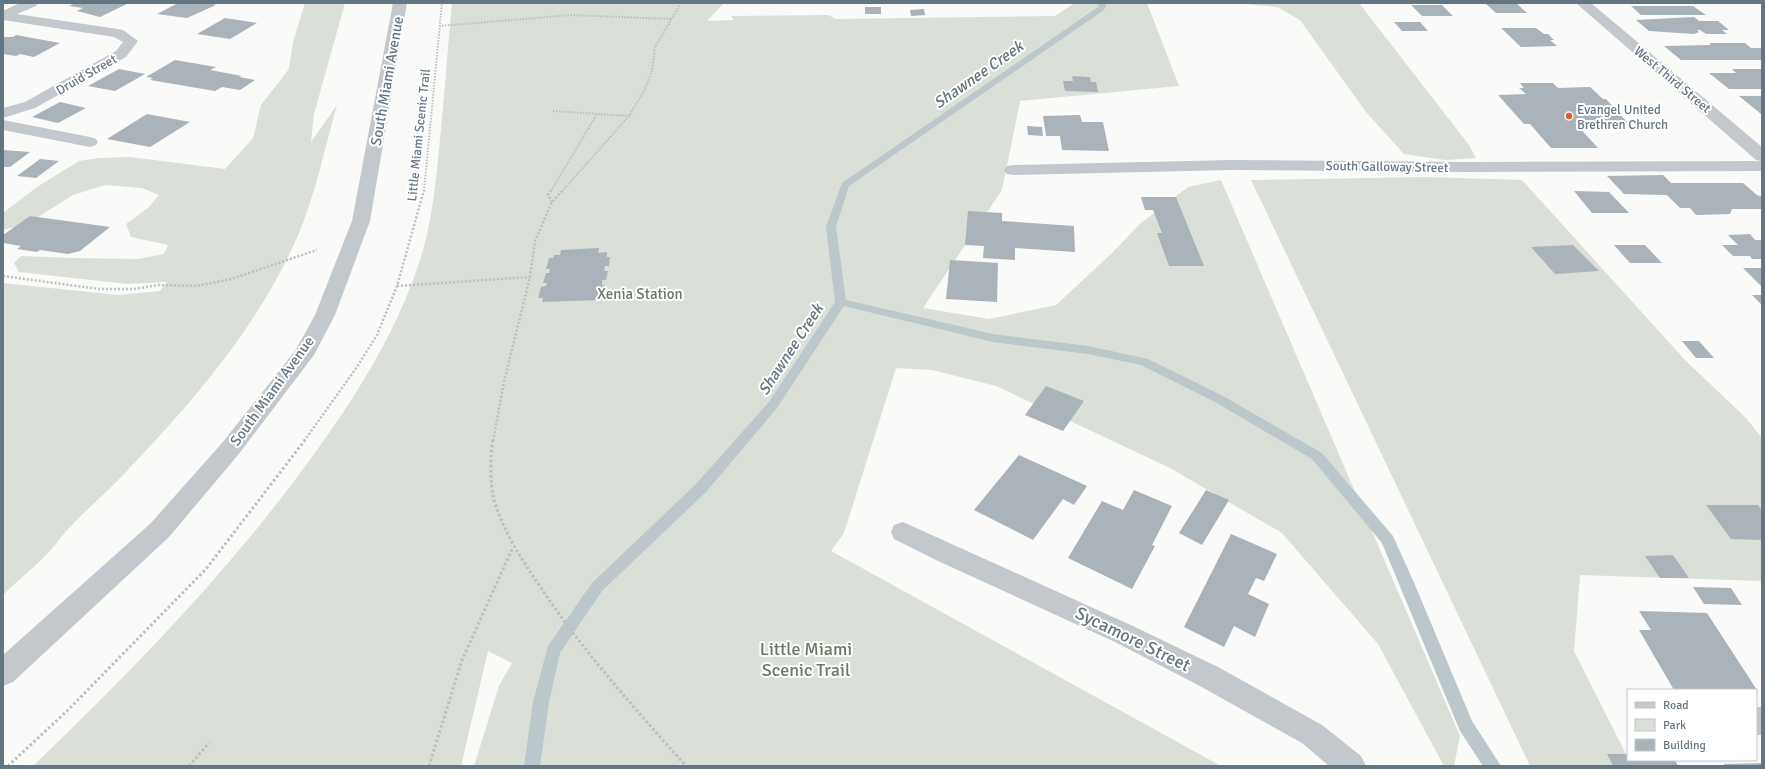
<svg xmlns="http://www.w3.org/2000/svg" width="1765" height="769" font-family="Signika,sans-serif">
<rect width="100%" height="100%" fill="#fafaf8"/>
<!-- green -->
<path fill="#dadfd7" d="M 305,3 L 345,3 L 314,114 L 311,142 L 337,105 C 325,147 316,192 299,233 C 260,325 192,403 123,475 C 107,492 88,508 71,526 C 63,534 57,543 50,551 C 35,567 18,580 3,595 L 3,283 L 118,295 L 160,291 L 167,282 L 127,284 L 19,272 L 14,263 L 21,256 L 72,258 L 138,259 L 164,254 L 168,245 L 131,237 L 126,224 L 148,208 L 159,195 L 142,188 L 105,185 L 73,195 L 27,224 L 3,230 L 3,213 L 37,187 L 79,161 L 99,158 L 130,157 L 225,169 L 253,138 L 261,105 L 289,69 L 293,42 Z
M 452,3 L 724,3 L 707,21 L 734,20 L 731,16 L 828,15 L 836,19 L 1055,16 L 1075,3 L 1147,3 L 1179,86 L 1020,101 L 1002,190 L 923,308 L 989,319 L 1056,305 L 1112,253 L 1141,223 L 1188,187 L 1221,180 L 1460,736 L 1454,766 L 1444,766 L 1378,644 L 1282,533 L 1170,468 L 996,386 L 932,370 L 896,368 L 844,533 L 831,551 L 1221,766 L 474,766 L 499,686 L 512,663 L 488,651 L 461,766 L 33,766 C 135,668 235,565 317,450 C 361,389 402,322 423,250 C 434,211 437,170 441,129 C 445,87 448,45 452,3 Z
M 1232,3 L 1359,3 L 1469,145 L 1476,158 L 1445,160 L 1404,154 L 1366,112 L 1300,20 L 1277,7 Z
M 1425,177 L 1522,180 L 1685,360 L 1746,418 L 1762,438 L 1762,581 L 1580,575 L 1574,651 L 1632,766 L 1530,766 L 1251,180 Z"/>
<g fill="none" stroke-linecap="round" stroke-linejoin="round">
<!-- stream -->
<path fill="#bbc7cb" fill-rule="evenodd" d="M 1099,3 L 1107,3 L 1104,10 L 849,186 L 836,227 L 846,300 L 993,334 L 1088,346 L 1148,359 L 1223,396 L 1322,453 L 1393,536 L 1415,585 L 1472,721 L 1501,766 L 1483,766 L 1460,731 L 1382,543 L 1312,459 L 1215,402 L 1141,365 L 1088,354 L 993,342 L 844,306 L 777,408 L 706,492 L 602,591 L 560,653 L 549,702 L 540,766 L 524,766 L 533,702 L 548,646 L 592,583 L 696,484 L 769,402 L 835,302 L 826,227 L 842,183 L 1098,7 Z"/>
</g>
<!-- building -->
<path fill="#aab3b9" d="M 71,3 L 129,3 L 100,17 L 77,11 L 83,8 L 69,6 L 73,4 Z
M 178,3 L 215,3 L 213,4 L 216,5 L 187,18 L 157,14 Z
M 1485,3 L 1516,3 L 1527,13 L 1496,13 Z
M 1411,5 L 1442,5 L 1453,16 L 1422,16 Z
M 1631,6 L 1693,6 L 1706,15 L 1641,15 Z
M 865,7 L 881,7 L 881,14 L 865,14 Z
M 924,9 L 925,15 L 911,16 L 910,10 Z
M 1694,17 L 1699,21 L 1718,21 L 1729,30 L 1722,30 L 1727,34 L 1706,34 L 1700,30 L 1697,30 L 1699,32 L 1694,34 L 1649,31 L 1636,20 Z
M 225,18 L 257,23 L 230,39 L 197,34 Z
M 1394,22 L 1420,22 L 1428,31 L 1402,31 Z
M 1501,28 L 1536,28 L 1544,34 L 1548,34 L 1554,40 L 1550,40 L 1557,46 L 1521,47 Z
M 16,35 L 60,43 L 34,57 L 20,54 L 16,56 L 3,54 L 3,37 L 13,37 Z
M 1709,43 L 1745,43 L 1751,48 L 1762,48 L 1762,60 L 1681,60 L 1664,46 L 1711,45 Z
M 175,60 L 216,67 L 210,70 L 242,76 L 239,77 L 255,80 L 240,90 L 222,87 L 215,91 L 150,80 L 153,78 L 146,77 Z
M 119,69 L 145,74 L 115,91 L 88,86 Z
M 1732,69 L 1762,69 L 1762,89 L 1729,89 L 1709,73 L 1736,73 Z
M 1072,76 L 1090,77 L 1091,82 L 1096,82 L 1098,92 L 1065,91 L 1063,81 L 1073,81 Z
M 1520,83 L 1553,83 L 1558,88 L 1590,87 L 1603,99 L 1606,99 L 1628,123 L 1575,123 L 1598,148 L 1551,148 L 1530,124 L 1524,124 L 1498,95 L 1526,94 L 1519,88 L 1524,88 Z
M 1739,96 L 1762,96 L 1762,114 L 1761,114 Z
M 60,102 L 86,108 L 58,123 L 32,117 Z
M 147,114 L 190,122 L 150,147 L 107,139 Z
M 1080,115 L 1082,122 L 1103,122 L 1109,151 L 1062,150 L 1060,136 L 1046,136 L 1043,116 Z
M 1027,126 L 1042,127 L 1043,136 L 1028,135 Z
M 3,150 L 30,152 L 10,167 L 3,167 Z
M 40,159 L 59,161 L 36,178 L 17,176 Z
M 1663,175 L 1671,183 L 1743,183 L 1757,195 L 1762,197 L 1762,209 L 1732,209 L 1730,214 L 1696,215 L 1690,208 L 1680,208 L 1667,195 L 1624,194 L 1607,176 Z
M 1574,191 L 1609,192 L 1629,213 L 1592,213 Z
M 1141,197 L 1176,197 L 1204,266 L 1169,266 L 1157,233 L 1162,233 L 1153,210 L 1145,210 Z
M 968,211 L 1002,213 L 1002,221 L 1074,226 L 1075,252 L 1015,248 L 1015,260 L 983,258 L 984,246 L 965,245 Z
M 30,216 L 110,227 L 80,251 L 68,254 L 40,250 L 37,252 L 17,249 L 21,246 L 3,243 L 3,235 Z
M 1750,234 L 1755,240 L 1762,240 L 1762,259 L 1752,259 L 1750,256 L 1733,256 L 1722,245 L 1738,245 L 1728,235 Z
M 1573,245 L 1599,271 L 1555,274 L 1531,247 Z
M 1614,245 L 1645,245 L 1662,263 L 1630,263 Z
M 599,248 L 598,253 L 607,252 L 607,257 L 610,257 L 609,266 L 605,266 L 604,271 L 608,271 L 606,280 L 602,280 L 602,285 L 605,285 L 603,295 L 600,295 L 598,300 L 542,302 L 543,298 L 538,298 L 541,287 L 546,286 L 547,283 L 543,283 L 546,273 L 549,273 L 550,269 L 546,269 L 549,258 L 553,258 L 554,255 L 560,255 L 561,250 Z
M 950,260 L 998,263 L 997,302 L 946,299 Z
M 1743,268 L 1762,268 L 1762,286 L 1761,286 Z
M 1752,295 L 1762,295 L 1762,305 Z
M 1682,341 L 1699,341 L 1714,358 L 1696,358 Z
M 1046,386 L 1084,401 L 1063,431 L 1025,415 Z
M 1019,455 L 1087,486 L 1074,505 L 1063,499 L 1033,540 L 974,510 Z
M 1134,490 L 1172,506 L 1152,545 L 1155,546 L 1132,589 L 1068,558 L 1102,501 L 1123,510 Z
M 1206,490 L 1229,500 L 1202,545 L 1179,533 Z
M 1706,505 L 1758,505 L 1762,511 L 1762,540 L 1731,539 Z
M 1231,534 L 1277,554 L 1264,581 L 1256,578 L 1248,594 L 1269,604 L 1255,637 L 1234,626 L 1224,647 L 1184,627 Z
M 1673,555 L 1689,578 L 1660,578 L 1645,556 Z
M 1693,587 L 1731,588 L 1742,605 L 1704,604 Z
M 1639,611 L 1707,613 L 1757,690 L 1674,690 L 1639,630 L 1651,630 Z
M 1607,754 L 1628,754 L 1628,760 L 1675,760 L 1678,766 L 1613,766 Z
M 1762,763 L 1762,766 L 1725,766 L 1724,764 Z"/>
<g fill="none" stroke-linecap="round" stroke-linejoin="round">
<!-- path-far2 -->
<path stroke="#bbbfc2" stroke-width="2" stroke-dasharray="1.5 1.5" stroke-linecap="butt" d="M 439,26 L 571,15 L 671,19
M 553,111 L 629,116
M 424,191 L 442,3
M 551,191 L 597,114
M 562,191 L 629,116 L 644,91 L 652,71 L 655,47 L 681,3"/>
<!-- path-far1 -->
<path stroke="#bbbfc2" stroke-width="2.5" stroke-dasharray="2 2" stroke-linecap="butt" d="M 551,190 L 548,195 L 552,202
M 3,276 L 99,289 L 134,289 L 159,285 L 197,286 L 231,279 L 317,250
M 397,286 L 530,277
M 304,441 L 357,367 L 377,335 L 397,286 L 424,190
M 493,441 L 504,382 L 530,277 L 535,241 L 552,202 L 563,190"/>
<!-- path -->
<path stroke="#bbbfc2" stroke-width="3" stroke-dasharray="2.5 2.5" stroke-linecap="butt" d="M 493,440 C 490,454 490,486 494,500 C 504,533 522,560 541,588 C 584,652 635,709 686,766
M 8,766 L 67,711 L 206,569 L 305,440
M 189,766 L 209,743
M 429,766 L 462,660 L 513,547"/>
<!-- service -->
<path fill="#c3c8cc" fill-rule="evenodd" d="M 3,12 L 118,29 L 123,30 L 138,41 L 126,57 L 35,108 L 3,118 L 3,108 L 25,102 L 116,51 L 123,42 L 114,37 L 3,20 Z
M 3,120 L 90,137 L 96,139 L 98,142 L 96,145 L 90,147 L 3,130 Z
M 903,522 L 1133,626 L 1218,667 L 1322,725 L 1361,756 L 1366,766 L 1329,766 L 1302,743 L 1198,685 L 1115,642 L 938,561 L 894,539 L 891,532 L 894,525 Z"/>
<!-- minor -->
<path fill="#c3c8cc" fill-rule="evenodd" d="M 20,3 L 38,3 L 36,6 L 3,20 L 3,11 Z
M 393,3 L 407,3 L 370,221 L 335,315 L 314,355 L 238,455 L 169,537 L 13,682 L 3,686 L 3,655 L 151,523 L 222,443 L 295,351 L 315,315 L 352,221 Z
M 1576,3 L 1591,3 L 1762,147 L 1762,171 L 1466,172 L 1231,170 L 1013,175 L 1007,174 L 1004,170 L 1007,166 L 1013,165 L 1231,160 L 1466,162 L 1761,161 L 1756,160 Z
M 1756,707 L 1762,707 L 1762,735 L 1756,735 Z"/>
</g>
<!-- markers -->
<circle fill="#e4572e" stroke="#fff" stroke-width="1.5" cx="1569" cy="116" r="4"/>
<g text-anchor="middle" stroke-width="4" stroke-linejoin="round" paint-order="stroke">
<!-- far-street labels -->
<g font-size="13" fill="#657683" stroke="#fff">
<text transform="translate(86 74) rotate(-30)" y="5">Druid Street</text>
<text transform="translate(1673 79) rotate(40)" y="5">West Third Street</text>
<text transform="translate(418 135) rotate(-84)" y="5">Little Miami Scenic Trail</text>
<text transform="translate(1387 166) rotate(1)" y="5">South Galloway Street</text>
</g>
<!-- far-poi labels -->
<g font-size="13" fill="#657683" stroke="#fff" text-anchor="start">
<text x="1577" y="114">Evangel United<tspan x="1577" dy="15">Brethren Church</tspan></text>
</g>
<!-- street labels -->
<g font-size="15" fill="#657683" stroke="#fff">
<text transform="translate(387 81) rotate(-80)" y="5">South Miami Avenue</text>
<text transform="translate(272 391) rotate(-54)" y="5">South Miami Avenue</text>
</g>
<!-- park labels -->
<g font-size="15" fill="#687a64" stroke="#fff">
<text x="640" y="299">Xenia Station</text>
</g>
<!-- water labels -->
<g font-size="16" font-style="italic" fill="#60757c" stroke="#fff">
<text transform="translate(978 74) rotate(-35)" y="6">Shawnee Creek</text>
<text transform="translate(790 349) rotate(-57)" y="6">Shawnee Creek</text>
</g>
<!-- near-street labels -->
<g font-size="18" fill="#657683" stroke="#fff">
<text transform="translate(1133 639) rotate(26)" y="6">Sycamore Street</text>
</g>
<!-- near-park labels -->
<g font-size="18" fill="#687a64" stroke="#fff">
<text x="806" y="655">Little Miami<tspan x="806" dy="21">Scenic Trail</tspan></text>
</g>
</g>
<!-- border -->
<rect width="1765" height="769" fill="none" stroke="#657683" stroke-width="8"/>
<!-- legend -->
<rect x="1627" y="689" width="130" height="72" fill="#ffffff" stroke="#c1c8cd"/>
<rect x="1635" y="702" width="20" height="6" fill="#c3c8cc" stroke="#c1c8cd"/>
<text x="1663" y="709" font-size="12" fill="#657683">Road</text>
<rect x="1635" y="719" width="20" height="12" fill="#dadfd7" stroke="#c1c8cd"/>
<text x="1663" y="729" font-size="12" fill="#657683">Park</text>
<rect x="1635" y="739" width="20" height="12" fill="#aab3b9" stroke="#c1c8cd"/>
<text x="1663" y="749" font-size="12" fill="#657683">Building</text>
</svg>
